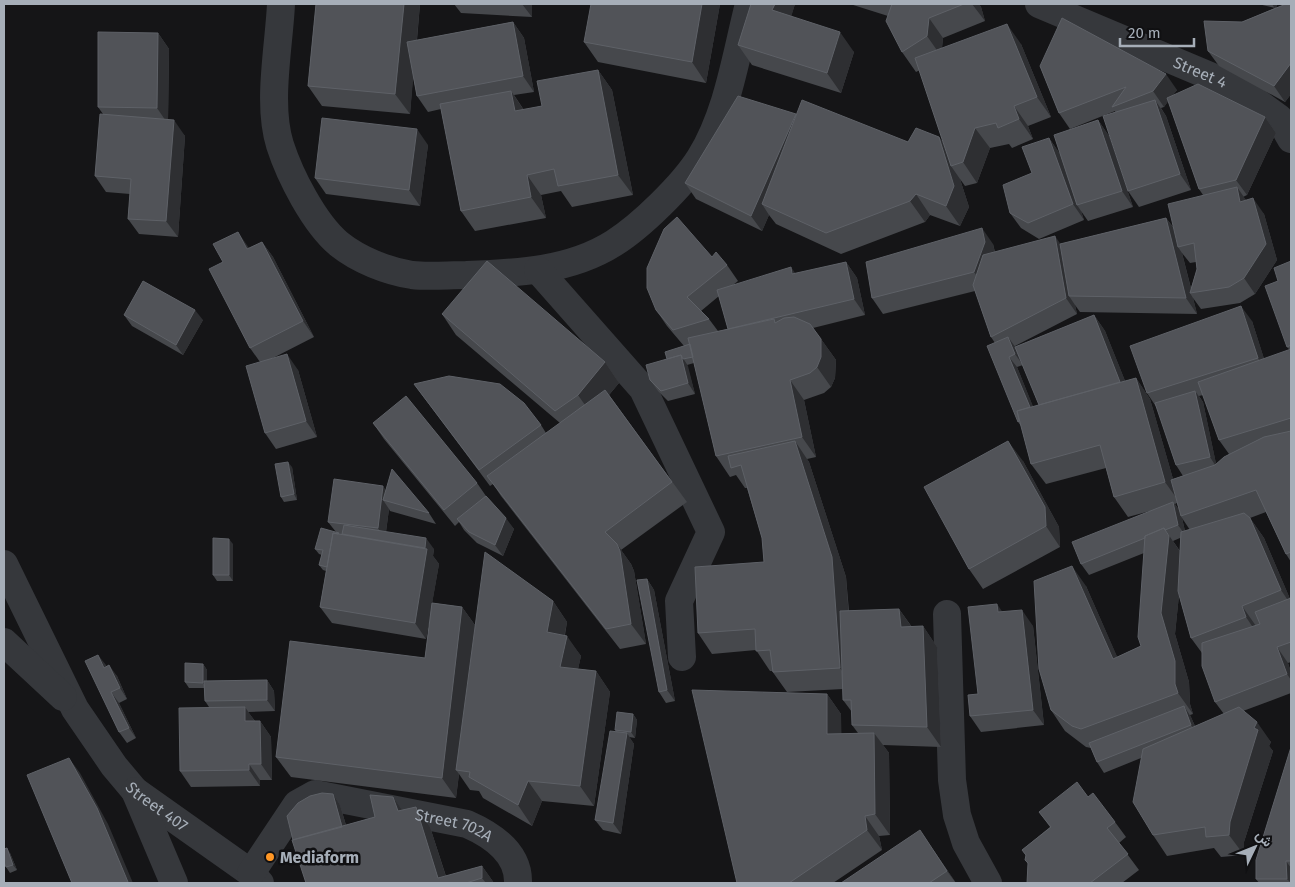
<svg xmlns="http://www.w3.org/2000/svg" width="1295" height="887" font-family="'Fira Sans',Vazirmatn,sans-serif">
<rect width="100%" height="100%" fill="#151517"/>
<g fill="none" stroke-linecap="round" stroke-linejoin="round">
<!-- minor -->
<g stroke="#36383c" stroke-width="28">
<path d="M 281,4 C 279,47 267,104 280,145 C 290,176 314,223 339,244 C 359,260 387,271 412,275 C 429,277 448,275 466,275 C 517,273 570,271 614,243 C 641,226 683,185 700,158 C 728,113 736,55 749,4"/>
<path id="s1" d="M 1039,4 L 1236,87 L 1279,118 L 1291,139"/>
<path d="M 538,270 L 643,389 L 711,532 L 679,601 L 682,657"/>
<path id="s2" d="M 4,564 L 75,709 L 114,766 L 135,791 L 251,873 L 260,883"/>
<path d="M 947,614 L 952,780 L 957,815 L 966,843 L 988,883"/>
<path d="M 4,642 L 63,697"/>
<path d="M 135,791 L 174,883"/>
<path id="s3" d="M 251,873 L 297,804 L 315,794 L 467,824 C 492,835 519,853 518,883"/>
</g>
</g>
<!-- wall -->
<path fill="#46484c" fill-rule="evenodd" d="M 316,4 L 420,4 L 417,40 L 513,22 L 524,38 L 534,92 L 514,95 L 524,110 L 542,106 L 598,70 L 612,90 L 633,195 L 572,207 L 561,191 L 541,195 L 546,218 L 475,231 L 461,211 L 441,109 L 428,112 L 417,96 L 413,76 L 410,114 L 322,106 L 308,86 Z
M 454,4 L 532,4 L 532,17 L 461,13 Z
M 720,4 L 706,83 L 598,62 L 584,42 Z
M 751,4 L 795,4 L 791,16 L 854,52 L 841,93 L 752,65 L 738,45 Z
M 850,4 L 979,4 L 981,7 L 985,21 L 943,38 L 942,48 L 1021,44 L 1051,117 L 1028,126 L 1033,139 L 1012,148 L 1009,144 L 990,148 L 977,183 L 965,186 L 960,179 L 969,207 L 960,226 L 930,215 L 925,222 L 841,254 L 776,224 L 769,215 L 762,231 L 696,199 L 685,183 L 796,115 L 908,142 L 939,137 L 944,144 L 920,70 L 916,72 L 902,52 L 888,16 Z
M 1258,4 L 1277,4 L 1276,8 L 1291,4 L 1291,94 L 1285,102 L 1219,66 L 1208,51 L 1242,22 L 1275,8 Z
M 158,33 L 169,49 L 168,119 L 185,136 L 178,237 L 139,234 L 128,219 L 130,194 L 106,192 L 95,176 L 103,114 L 98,107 Z
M 1040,66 L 1177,90 L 1172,96 L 1265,117 L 1276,133 L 1247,195 L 1243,197 L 1246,200 L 1264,214 L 1277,260 L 1255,294 L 1240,303 L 1201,309 L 1193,298 L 1197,314 L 1080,312 L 1075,305 L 1077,314 L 1015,346 L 1016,348 L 1094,315 L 1105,331 L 1125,381 L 1136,378 L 1150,399 L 1173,479 L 1183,476 L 1176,465 L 1157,408 L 1147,393 L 1252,321 L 1264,359 L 1290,350 L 1287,347 L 1278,281 L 1291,261 L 1291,562 L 1286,554 L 1266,512 L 1250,518 L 1264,538 L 1290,599 L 1291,598 L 1291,662 L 1288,663 L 1291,672 L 1291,693 L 1243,711 L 1271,742 L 1269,746 L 1273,751 L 1244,842 L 1244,855 L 1221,857 L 1214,848 L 1167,856 L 1153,835 L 1141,758 L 1104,773 L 1097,762 L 1091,748 L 1086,747 L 1065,731 L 1051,710 L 1086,586 L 1117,657 L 1141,646 L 1144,553 L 1089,575 L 1081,564 L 1150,511 L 1128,517 L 1114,497 L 1106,468 L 1046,484 L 1031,464 L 1021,426 L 1018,422 L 995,343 L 991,337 L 975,291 L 883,314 L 872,298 L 993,244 L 995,252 L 1060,244 L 1166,218 L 1174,228 L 1203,195 L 1199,189 L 1168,101 L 1164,107 L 1161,108 L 1166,116 L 1191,190 L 1139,207 L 1128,191 L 1115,111 L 1070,129 L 1059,113 ZM 1182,253 L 1190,263 L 1196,262 L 1197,269 L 1191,288 ZM 1023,365 L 1039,405 L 1033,407 L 1017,367 ZM 1203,395 L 1219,440 L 1229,454 L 1216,464 L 1203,402 L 1199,396 ZM 1177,503 L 1179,510 L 1175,504 ZM 1182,518 L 1190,530 L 1185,531 ZM 1180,538 L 1180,551 L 1173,541 ZM 1179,595 L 1191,638 L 1202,653 L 1215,702 L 1224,714 L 1195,726 L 1190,715 L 1193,714 L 1190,704 L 1189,682 L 1175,634 Z
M 1098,120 L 1109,136 L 1133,207 L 1088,221 L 1081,211 L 1084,220 L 1039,239 L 1021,228 L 1010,213 L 1032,173 L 1049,138 L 1060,154 Z
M 428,145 L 420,206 L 326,194 L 315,178 Z
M 262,242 L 273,257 L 314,337 L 271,359 L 298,370 L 317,437 L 276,449 L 265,433 L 260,362 L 250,348 L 250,248 Z
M 712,257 L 727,265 L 738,281 L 733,285 L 795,274 L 846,262 L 857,278 L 865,315 L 813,328 L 836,360 L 835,378 L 831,387 L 824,393 L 804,400 L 816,457 L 807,459 L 809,462 L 846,577 L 849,611 L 899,609 L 912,627 L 923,626 L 937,647 L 941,747 L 883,745 L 889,753 L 890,835 L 879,836 L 882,850 L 833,883 L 737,883 L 827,694 L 841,714 L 841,734 L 858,733 L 852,725 L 852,712 L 843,700 L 843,689 L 787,692 L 772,671 L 770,671 L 756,650 L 712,654 L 698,633 L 764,562 L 762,538 L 747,488 L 745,488 L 736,475 L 730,477 L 716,456 L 694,363 L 687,365 L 695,394 L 668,401 L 658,391 L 650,380 L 667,359 L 684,346 L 667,326 L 656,310 ZM 719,296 L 728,329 L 718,331 L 709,319 L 701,311 Z
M 442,314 L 605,362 L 619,383 L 609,395 L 687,502 L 621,550 L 631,564 L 634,571 L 646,644 L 620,649 L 501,496 L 493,484 L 490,486 L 414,384 L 541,425 L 546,433 L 560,423 L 456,335 Z
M 124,315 L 203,320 L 183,355 L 132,326 Z
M 373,423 L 477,483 L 486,496 L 514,529 L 503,556 L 477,543 L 464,530 L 459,522 L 455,526 L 384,439 Z
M 1023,461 L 1059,527 L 1060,547 L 983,589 L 969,569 Z
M 292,467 L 297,500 L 284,502 L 281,497 Z
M 386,490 L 429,513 L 436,524 L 390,511 L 389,509 L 386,532 L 434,549 L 433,556 L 439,564 L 432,603 L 462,607 L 475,625 L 553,601 L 567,622 L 565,635 L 581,656 L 578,669 L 596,671 L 610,692 L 594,806 L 542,801 L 532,826 L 483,798 L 479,791 L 470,790 L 459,774 L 456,798 L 291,777 L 276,757 L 425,658 L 431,610 L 426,639 L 332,623 L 320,607 L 326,571 L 323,570 L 319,565 L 322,555 L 319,554 L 315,549 L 336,532 L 328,522 Z
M 233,544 L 233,581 L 217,581 L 213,575 Z
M 647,579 L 654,590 L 675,701 L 666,703 L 659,692 Z
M 1002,612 L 1033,626 L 1044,725 L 981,732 L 970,716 L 978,694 Z
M 203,664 L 207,670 L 207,681 L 267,680 L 274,691 L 275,711 L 248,712 L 255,721 L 260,721 L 271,737 L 272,780 L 260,780 L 260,786 L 191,787 L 180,771 L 209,707 L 205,701 L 204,688 L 189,688 L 185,682 Z
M 106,667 L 117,676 L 127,699 L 119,703 L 136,738 L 127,743 L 119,732 Z
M 633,714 L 637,720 L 635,738 L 629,737 L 634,744 L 621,834 L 603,830 L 595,820 L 616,731 L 615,730 Z
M 1291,747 L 1291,883 L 1259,883 L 1256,879 Z
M 333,794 L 340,805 L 346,825 L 375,817 L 393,797 L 402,810 L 416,807 L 430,827 L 446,876 L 482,866 L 494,883 L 306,883 L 293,840 Z
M 1088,797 L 1115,822 L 1126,837 L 1119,843 L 1139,870 L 1122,883 L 1027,883 L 1028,864 L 1025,860 L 1026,856 L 1022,850 L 1050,827 L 1039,812 Z
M 934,851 L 956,883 L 841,883 Z
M 10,853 L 17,870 L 10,873 L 6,867 Z"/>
<!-- shaded-wall -->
<path fill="#2e2f32" d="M 404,4 L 420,4 L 410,114 L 395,94 Z
M 522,4 L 532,4 L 532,17 Z
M 702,4 L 720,4 L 706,83 L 692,62 Z
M 775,4 L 795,4 L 787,31 L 772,10 Z
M 972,4 L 979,4 L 981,7 L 985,21 Z
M 1272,4 L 1277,4 L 1275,9 Z
M 929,18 L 943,38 L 941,56 L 927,36 Z
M 513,22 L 524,38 L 534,92 L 523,76 Z
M 1007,24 L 1021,44 L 1051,117 L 1037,97 Z
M 840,32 L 854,52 L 841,93 L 827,73 Z
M 158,33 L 169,49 L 168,124 L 157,108 Z
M 1291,63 L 1291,94 L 1285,102 L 1274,86 Z
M 598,70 L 612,90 L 633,195 L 618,175 Z
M 1166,74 L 1177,90 L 1164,107 L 1153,91 Z
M 511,91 L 525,112 L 515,111 Z
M 1155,100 L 1166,116 L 1191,190 L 1180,174 Z
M 1014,106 L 1028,126 L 1033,139 L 1019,119 Z
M 796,114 L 807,130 L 762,204 L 769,215 L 762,231 L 751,216 Z
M 1265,117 L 1276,133 L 1247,195 L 1236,180 Z
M 174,120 L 185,136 L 178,237 L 166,221 Z
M 1098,120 L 1109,136 L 1133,207 L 1122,191 Z
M 975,128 L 990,148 L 977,183 L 963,162 Z
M 417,129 L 428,145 L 420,206 L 409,190 Z
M 939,137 L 953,157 L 951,166 L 960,179 L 969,207 L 960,226 L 946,206 Z
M 1049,138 L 1060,154 L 1077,205 L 1081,211 L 1084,220 L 1073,204 Z
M 527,175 L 541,195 L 546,218 L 531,197 Z
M 1237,187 L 1248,203 L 1240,202 Z
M 916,194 L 930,215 L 925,222 L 910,201 Z
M 1253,198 L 1264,214 L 1277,260 L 1255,294 L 1244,278 Z
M 1166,218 L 1178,234 L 1178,247 L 1182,253 L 1192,293 L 1190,293 L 1193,298 L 1197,314 L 1186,298 Z
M 982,228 L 993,244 L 996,258 L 986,288 L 974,272 Z
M 238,232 L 249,248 L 258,265 L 247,249 Z
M 1055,236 L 1066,252 L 1069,296 L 1075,305 L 1077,314 L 1066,298 Z
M 262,242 L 273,257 L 314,337 L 303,321 Z
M 846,262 L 857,278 L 865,315 L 854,299 Z
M 791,267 L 802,283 L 792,274 Z
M 1241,306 L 1252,321 L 1269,374 L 1258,358 Z
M 195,310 L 203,320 L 183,355 L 176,345 Z
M 1094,315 L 1105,331 L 1132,398 L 1120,382 Z
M 1008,337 L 1016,348 L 1023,365 L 1015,354 Z
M 821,339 L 836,360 L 835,378 L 831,387 L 817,367 Z
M 287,354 L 298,370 L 317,437 L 306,421 Z
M 681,355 L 688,366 L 695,394 L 688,383 Z
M 1009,357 L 1017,367 L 1041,426 L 1033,415 Z
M 605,362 L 619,383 L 592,415 L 578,395 Z
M 1136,378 L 1150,399 L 1180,503 L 1165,482 Z
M 790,380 L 804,400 L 816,457 L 802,437 Z
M 1195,391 L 1203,402 L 1217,468 L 1210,457 Z
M 795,441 L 809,462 L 846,577 L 854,688 L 840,668 Z
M 1008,441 L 1023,461 L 1059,527 L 1060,547 L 1046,526 Z
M 288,462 L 292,467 L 297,500 L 294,494 Z
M 383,486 L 391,497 L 383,500 L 389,509 L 385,539 L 378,528 Z
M 1173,502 L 1181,512 L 1181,516 L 1182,518 L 1186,536 L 1178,525 Z
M 506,518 L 514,529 L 503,556 L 495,545 Z
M 1250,518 L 1264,538 L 1291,601 L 1291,605 L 1281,590 Z
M 1164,528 L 1183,556 L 1175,634 L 1189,682 L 1190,704 L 1193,714 L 1178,693 L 1175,684 L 1161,613 Z
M 426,538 L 434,549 L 433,556 L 439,564 L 426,639 L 415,623 Z
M 229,539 L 233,544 L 233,581 L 229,575 Z
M 617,544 L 631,564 L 634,571 L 646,644 L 631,624 Z
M 1072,566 L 1086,586 L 1127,679 L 1113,659 Z
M 647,579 L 654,590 L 675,701 L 667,690 Z
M 553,601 L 567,622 L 561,653 L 547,632 Z
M 997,604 L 1008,620 L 998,612 Z
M 1242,606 L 1256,626 L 1260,638 L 1246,617 Z
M 462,607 L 477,628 L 456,770 L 459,774 L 456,798 L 442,778 Z
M 899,609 L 913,629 L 901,627 Z
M 1022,610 L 1033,626 L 1044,725 L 1033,710 Z
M 923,626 L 937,647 L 941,747 L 927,727 Z
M 567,636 L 581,656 L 574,687 L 560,667 Z
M 1277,647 L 1288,663 L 1291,672 L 1291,680 L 1287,674 Z
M 98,655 L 106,665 L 112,678 L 104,668 Z
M 203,664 L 207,670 L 207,688 L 203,683 Z
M 109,665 L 117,676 L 127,699 L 120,688 Z
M 596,671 L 610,692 L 594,806 L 580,786 Z
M 267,680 L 274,691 L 275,711 L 267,700 Z
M 111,692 L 119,703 L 136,738 L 129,728 Z
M 827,694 L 841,714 L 842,755 L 827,734 Z
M 1184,706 L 1191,717 L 1199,736 L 1191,725 Z
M 245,707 L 256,723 L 245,721 Z
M 633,714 L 637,720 L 635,738 L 631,732 Z
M 260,721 L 271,737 L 272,780 L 261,764 Z
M 1257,722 L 1271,742 L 1269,746 L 1273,751 L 1244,842 L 1244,855 L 1229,835 L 1230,822 L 1254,728 Z
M 627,733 L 634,744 L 621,834 L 613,823 Z
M 874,733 L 889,753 L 890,835 L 875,814 Z
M 69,758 L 80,773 L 108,824 L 133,883 L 129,883 L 128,882 Z
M 249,764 L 260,780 L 260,786 L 249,770 Z
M 528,781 L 542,801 L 532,826 L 518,805 Z
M 333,794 L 340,805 L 350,839 L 343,828 Z
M 393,797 L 407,817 L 398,811 Z
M 416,807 L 430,827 L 448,883 L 438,878 Z
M 865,816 L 879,836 L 882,850 L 867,830 Z
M 920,830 L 934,851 L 956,883 L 947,871 Z
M 7,848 L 10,853 L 17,870 L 13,865 Z
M 1286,861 L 1291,868 L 1291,883 L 1287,879 Z
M 482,866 L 494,883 L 486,883 L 482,878 Z"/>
<!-- building -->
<path fill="#515358" stroke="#5e6167" d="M 316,4 L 404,4 L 395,94 L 308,86 Z
M 591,4 L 702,4 L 692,62 L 584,42 Z
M 751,4 L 775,4 L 772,10 L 840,32 L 827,73 L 738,45 Z
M 892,4 L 964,4 L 929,18 L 927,36 L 902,52 L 886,21 Z
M 1286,4 L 1291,4 L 1291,63 L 1274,86 L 1208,51 L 1204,21 L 1242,22 Z
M 1062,18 L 1166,74 L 1153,91 L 1112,107 L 1126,87 L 1059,113 L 1040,66 Z
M 513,22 L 523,76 L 417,96 L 407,42 Z
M 1007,24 L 1037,97 L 1014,106 L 1019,119 L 998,128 L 996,123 L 975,128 L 963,162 L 951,166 L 915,58 Z
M 98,32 L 158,33 L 157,108 L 98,107 Z
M 598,70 L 618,175 L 558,186 L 554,169 L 527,175 L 531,197 L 461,211 L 440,104 L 511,91 L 515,111 L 542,106 L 537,81 Z
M 1198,84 L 1265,117 L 1236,180 L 1199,189 L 1167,98 Z
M 738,96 L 796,114 L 751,216 L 685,183 Z
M 802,100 L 908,142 L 916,128 L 939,137 L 954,186 L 946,206 L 916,194 L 910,201 L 826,233 L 762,204 Z
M 1155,100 L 1180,174 L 1128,191 L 1103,116 Z
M 100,114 L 174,120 L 166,221 L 128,219 L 131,179 L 95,176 Z
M 322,118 L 417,129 L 409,190 L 315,178 Z
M 1098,120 L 1122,191 L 1077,205 L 1054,135 Z
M 1049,138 L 1073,204 L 1028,223 L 1010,213 L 1003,185 L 1032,173 L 1022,147 Z
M 1237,187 L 1240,202 L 1253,198 L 1266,244 L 1244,278 L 1229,287 L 1190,293 L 1197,269 L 1194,243 L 1178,247 L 1168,204 Z
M 677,217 L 712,257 L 716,252 L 727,265 L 687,297 L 709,319 L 673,330 L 656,310 L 647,288 L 647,268 L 664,229 Z
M 1166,218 L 1186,298 L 1069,296 L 1060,244 Z
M 982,228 L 985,242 L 974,272 L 872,298 L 866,262 Z
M 238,232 L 247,249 L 262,242 L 303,321 L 250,348 L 209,269 L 223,262 L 213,244 Z
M 1055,236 L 1066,298 L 991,337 L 973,285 L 983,255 Z
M 487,261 L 605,362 L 578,395 L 555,411 L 442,314 Z
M 1291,261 L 1291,345 L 1287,347 L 1265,286 L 1278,281 L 1274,268 Z
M 846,262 L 854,299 L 728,329 L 717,290 L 791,267 L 792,274 Z
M 143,281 L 195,310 L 176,345 L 124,315 Z
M 1241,306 L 1258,358 L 1147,393 L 1130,346 Z
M 1094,315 L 1120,382 L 1039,405 L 1015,347 Z
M 794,317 L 810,324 L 821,339 L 821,357 L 817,367 L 810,373 L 790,380 L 802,437 L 716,456 L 688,338 L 774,319 L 775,323 L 784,318 Z
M 1008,337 L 1015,354 L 1009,357 L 1030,407 L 1017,411 L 1019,421 L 1018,422 L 987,346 Z
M 690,344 L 693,357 L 683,359 L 681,355 L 667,359 L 665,352 Z
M 1291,349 L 1291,418 L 1219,440 L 1198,382 Z
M 287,354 L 306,421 L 265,433 L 246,366 Z
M 681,355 L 688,383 L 661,391 L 650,380 L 646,365 Z
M 449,376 L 500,384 L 524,403 L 541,425 L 479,470 L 414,384 Z
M 1136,378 L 1165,482 L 1114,497 L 1100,445 L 1031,464 L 1017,411 Z
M 605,390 L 672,482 L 605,532 L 617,544 L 620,551 L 631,624 L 606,629 L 487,476 Z
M 1195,391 L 1210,457 L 1176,465 L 1155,403 Z
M 406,396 L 477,483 L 444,510 L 373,423 Z
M 1291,431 L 1291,552 L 1286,554 L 1256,490 L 1181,516 L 1171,480 L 1215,465 L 1224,457 L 1264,437 Z
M 795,441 L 832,557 L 840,668 L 773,672 L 770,650 L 756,651 L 755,629 L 698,633 L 695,567 L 764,562 L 762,538 L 741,465 L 731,468 L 728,456 Z
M 1008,441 L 1045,507 L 1046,526 L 969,569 L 924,487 Z
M 288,462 L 294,494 L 281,497 L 275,464 Z
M 392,469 L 429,513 L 383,500 Z
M 334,479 L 383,486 L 378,528 L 328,522 Z
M 486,496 L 506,518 L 495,545 L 469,532 L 457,519 Z
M 1173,502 L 1178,525 L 1165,530 L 1164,528 L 1145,536 L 1145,538 L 1081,564 L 1072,542 Z
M 1244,513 L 1250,518 L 1281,590 L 1242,606 L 1246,617 L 1191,638 L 1178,591 L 1181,532 Z
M 344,525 L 426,538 L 425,548 L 342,534 Z
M 321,528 L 339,533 L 338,534 L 333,533 L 327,567 L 319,565 L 323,550 L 315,549 Z
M 1164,528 L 1169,536 L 1161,613 L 1175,661 L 1175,684 L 1178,693 L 1081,729 L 1072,726 L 1051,710 L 1039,669 L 1034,581 L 1072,566 L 1113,659 L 1141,646 L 1138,637 L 1145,536 Z
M 333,533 L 427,549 L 415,623 L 320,607 Z
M 213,538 L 229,539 L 229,575 L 213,575 Z
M 485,552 L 553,601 L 547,632 L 567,636 L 560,667 L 596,671 L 580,786 L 528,781 L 518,805 L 469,777 L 470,772 L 456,770 Z
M 647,579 L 667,690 L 659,692 L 637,580 Z
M 1291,598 L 1291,642 L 1277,647 L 1287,674 L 1215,702 L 1202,666 L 1202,643 L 1260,624 L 1255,612 Z
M 432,603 L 462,607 L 442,778 L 276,757 L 290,641 L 425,658 Z
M 997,604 L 998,612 L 1022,610 L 1033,710 L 970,716 L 968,695 L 978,694 L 968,607 Z
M 899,609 L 901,627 L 923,626 L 927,727 L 852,725 L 851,700 L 843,700 L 840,611 Z
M 98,655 L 104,668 L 109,665 L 120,688 L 111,692 L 129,728 L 119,732 L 85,661 Z
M 185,663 L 203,664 L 203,683 L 185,682 Z
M 267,680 L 267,700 L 205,701 L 204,681 Z
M 692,690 L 827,694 L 827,734 L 874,733 L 875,814 L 865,816 L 867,830 L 789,883 L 737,883 Z
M 1184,706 L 1191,725 L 1097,762 L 1089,743 Z
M 245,707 L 245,721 L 260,721 L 261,764 L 249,764 L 249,770 L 180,771 L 179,708 Z
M 1239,707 L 1257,722 L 1254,728 L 1258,730 L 1230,822 L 1229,835 L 1206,837 L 1205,827 L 1153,835 L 1133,802 L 1143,749 Z
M 617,712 L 633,714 L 631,732 L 615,730 Z
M 610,731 L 627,733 L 613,823 L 595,820 Z
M 1291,747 L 1291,861 L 1286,861 L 1287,879 L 1256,879 L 1256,860 Z
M 69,758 L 97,808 L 128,882 L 124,883 L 72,883 L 27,775 Z
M 1077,782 L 1088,797 L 1093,793 L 1115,822 L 1107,828 L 1128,854 L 1090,883 L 1027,883 L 1028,863 L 1025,860 L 1026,855 L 1022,850 L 1051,827 L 1039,812 Z
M 322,793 L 333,794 L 342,827 L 293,840 L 287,816 L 298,803 L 310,796 Z
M 370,795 L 393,797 L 398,811 L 416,807 L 438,878 L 482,866 L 482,878 L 466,883 L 306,883 L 292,840 L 375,817 Z
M 920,830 L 947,871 L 929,883 L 841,883 Z
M 7,848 L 13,865 L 6,867 L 4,862 L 4,849 Z"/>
<!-- markers -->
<circle fill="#ff9725" stroke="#101012" stroke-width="2" cx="270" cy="857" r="5"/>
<g text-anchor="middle" stroke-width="5" stroke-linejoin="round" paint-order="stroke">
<!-- street labels -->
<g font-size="16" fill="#a6aeb8" stroke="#101012">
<text dy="6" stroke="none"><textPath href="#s1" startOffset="175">Street 4</textPath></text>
<text dy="6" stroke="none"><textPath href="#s2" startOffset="290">Street 407</textPath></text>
<text dy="6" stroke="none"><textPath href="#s3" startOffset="246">Street 702A</textPath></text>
</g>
<!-- poi labels -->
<g font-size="16" font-weight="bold" fill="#a6aeb8" stroke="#101012" text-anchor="start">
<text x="280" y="863">Mediaform</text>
</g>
</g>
<!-- border -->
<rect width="1295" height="887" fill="none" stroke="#a6aeb8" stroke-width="10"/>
<!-- north arrow -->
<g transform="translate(1255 847) rotate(47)" stroke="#101012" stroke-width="4" paint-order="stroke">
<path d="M0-4L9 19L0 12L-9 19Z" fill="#a6aeb8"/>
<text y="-8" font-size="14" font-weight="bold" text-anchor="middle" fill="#a6aeb8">ش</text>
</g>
<!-- scale -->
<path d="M1120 38v8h74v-8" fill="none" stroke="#a6aeb8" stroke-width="2.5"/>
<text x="1128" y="38" font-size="15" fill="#a6aeb8" stroke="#101012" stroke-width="4" paint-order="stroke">20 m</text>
</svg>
